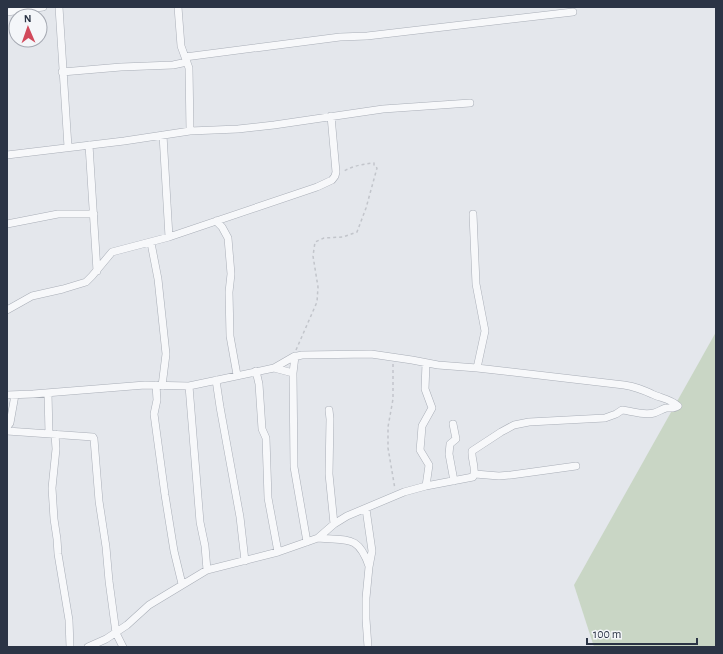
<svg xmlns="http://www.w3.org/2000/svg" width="723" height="654" font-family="'Alegreya Sans',sans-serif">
<rect width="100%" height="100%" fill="#e4e7ec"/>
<!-- green -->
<path fill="#c9d6c5" d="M 716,332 L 716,647 L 594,647 L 574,585 Z"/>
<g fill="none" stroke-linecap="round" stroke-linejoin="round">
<!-- minor casing -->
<g stroke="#a9aeb7" stroke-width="8">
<path id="minor" d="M 59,7 L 68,147
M 178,7 L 181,46 L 189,68 L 190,131
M 7,12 L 43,7
M 185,57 L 340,37 L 367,36 L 573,12
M 62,72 L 121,67 L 173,65 L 187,62
M 163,135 L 169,237
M 89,145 L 97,271
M 7,155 L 124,141 L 190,131 L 238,129 L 274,125 L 383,109 L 470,103
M 473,214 L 476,284 L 485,331 L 477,368
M 216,221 L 222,227 L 228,238 L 231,274 L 229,292 L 230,336 L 237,375
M 7,224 L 58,214 L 94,214
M 151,243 L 158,279 L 166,354 L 162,386
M 7,310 L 32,296 L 63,289 L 86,282 L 92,276 L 112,252 L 169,237 L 317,187 L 332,180 L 335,176 L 336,172 L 331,116
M 274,368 L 293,373 L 294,467 L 307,542
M 256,371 L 259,384 L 262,429 L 266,438 L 268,498 L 278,552
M 293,373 L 295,356
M 216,380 L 220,407 L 240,517 L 245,561
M 156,385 L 157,400 L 154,414 L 165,495 L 174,551 L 182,584
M 189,386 L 200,522 L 205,546 L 207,570
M 48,393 L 49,434
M 7,395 L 33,394 L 145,385 L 189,386 L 274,368 L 293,357 L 302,355 L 371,354 L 412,360 L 438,365 L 477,368 L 624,385 C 636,387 641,389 652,394 C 660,398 671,399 678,406 C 674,409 671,408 666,408 C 662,409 658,412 654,413 C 642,416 633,411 622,410 L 616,414 L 605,418 L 529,422 L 514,425 L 501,432 L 472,451 C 471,460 477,469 473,477 L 426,486 L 404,492 L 347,516 L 334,524 L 318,538 L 278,552 L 207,570 L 149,605 L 127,625 L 106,639 L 88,647
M 329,410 L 330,419 L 329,474 L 334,524
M 453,424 L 456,439 L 450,444 L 449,454 L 454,481
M 7,427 L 10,423 L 15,395
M 7,431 L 93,437 L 94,439 L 99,501 L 106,547 L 109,581 L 116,633 L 123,647
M 55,434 L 56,449 L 52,488 L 54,519 L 57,539 L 58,554 L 69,620 L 70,647
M 475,474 L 499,476 L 511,475 L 576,466
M 426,486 L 429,465 L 420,450 L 421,439 L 422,426 L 432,408 L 425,389 L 426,363
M 366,509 L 372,551 L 369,567 L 366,598 L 366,619 L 368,647
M 318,538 C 347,541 358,534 369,566"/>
</g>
<!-- path -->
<path stroke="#c2c5cb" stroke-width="1.5" stroke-dasharray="3 3" stroke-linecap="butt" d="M 296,350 L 317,302 L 318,287 L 313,256 L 315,242 L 324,238 L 343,237 L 357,232 L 366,208 L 377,168 L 374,166 L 374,163 C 362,164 353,166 342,172
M 393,364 L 393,399 L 388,427 L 388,448 L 395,489"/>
<!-- minor -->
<use href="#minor" stroke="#f7f8fa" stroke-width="7"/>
</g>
<!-- border -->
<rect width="723" height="654" fill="none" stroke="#2b3445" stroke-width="16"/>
<!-- north arrow -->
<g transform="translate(28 28) rotate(358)"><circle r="19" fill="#f4f6f9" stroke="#a4a8b1"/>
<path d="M0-3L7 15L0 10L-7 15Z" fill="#d1495b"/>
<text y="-6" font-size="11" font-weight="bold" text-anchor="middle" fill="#2b3445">N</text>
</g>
<!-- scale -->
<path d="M587 638v6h110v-6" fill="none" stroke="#2b3445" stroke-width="2"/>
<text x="593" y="638" font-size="12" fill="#2b3445" stroke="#f4f6f9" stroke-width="3" paint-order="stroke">100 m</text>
</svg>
